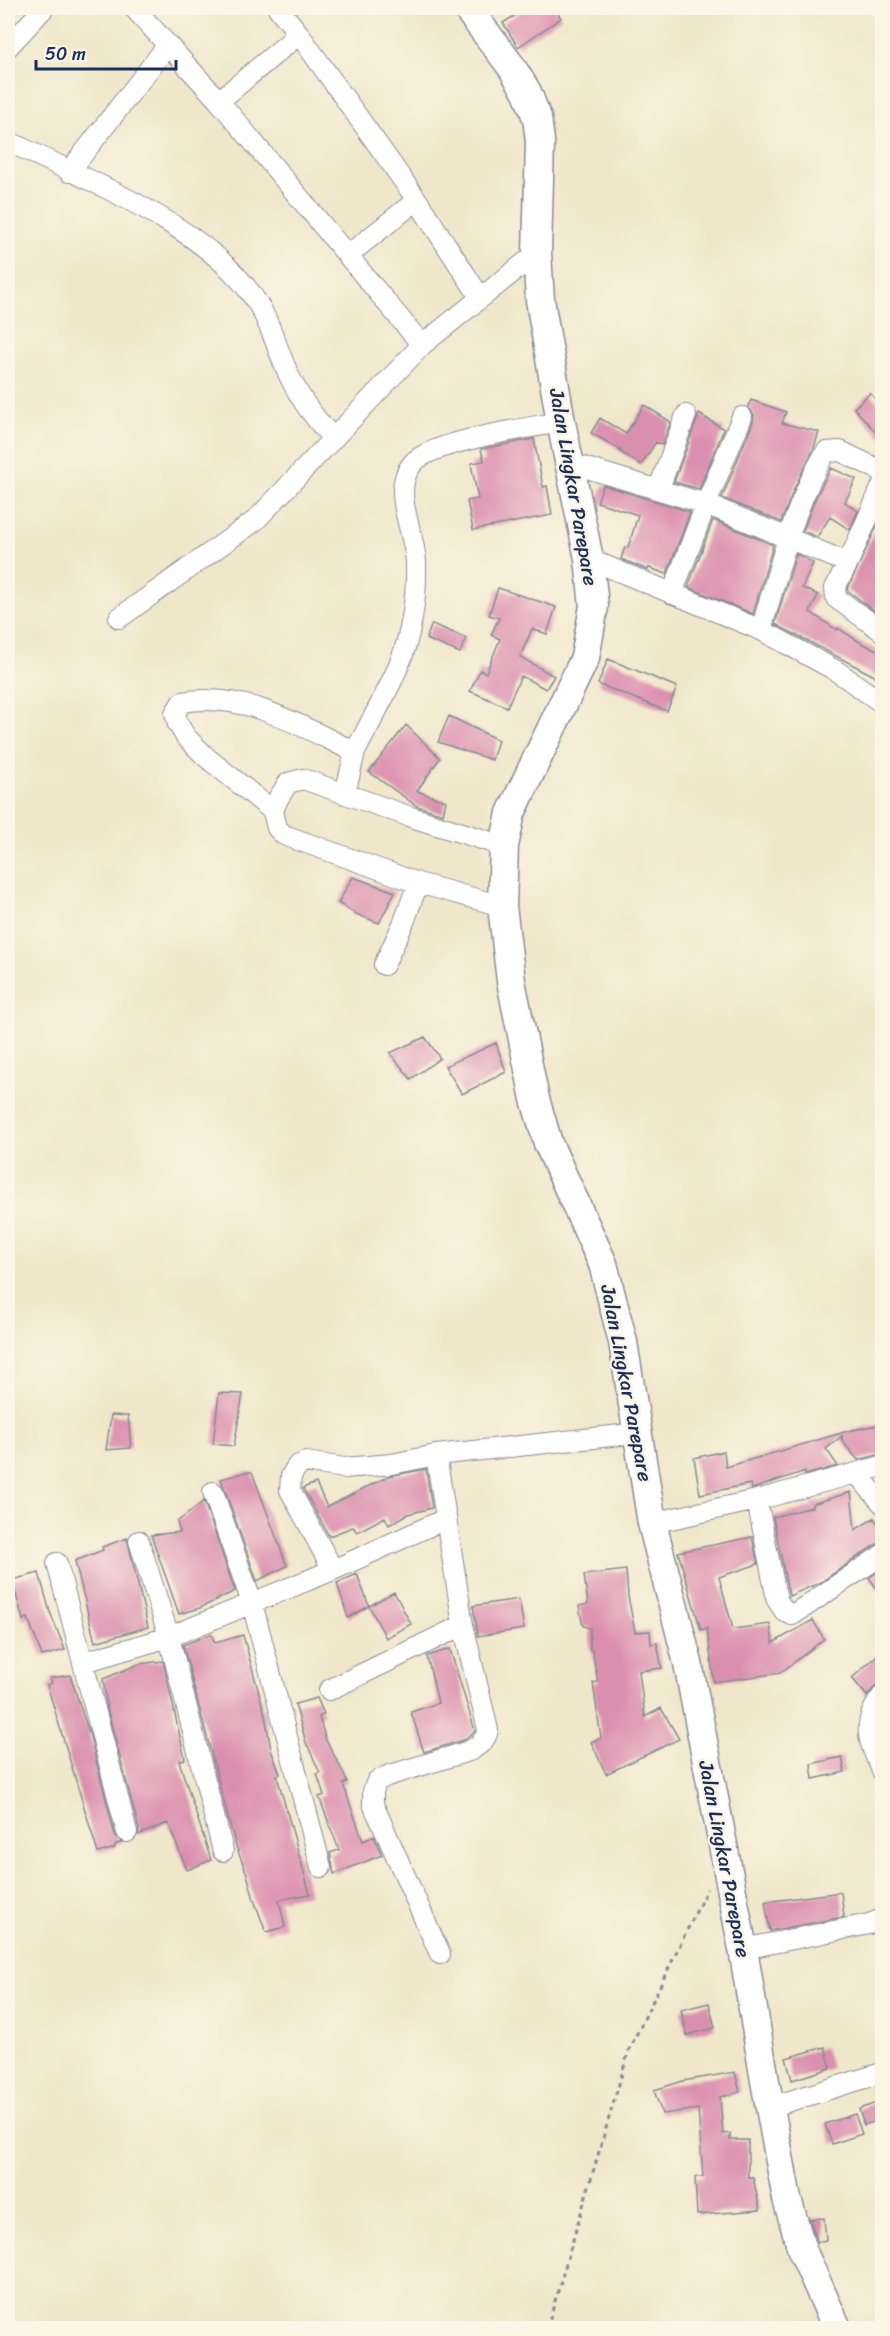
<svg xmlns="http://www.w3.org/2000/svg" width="890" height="2336" font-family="Sriracha,sans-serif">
<rect width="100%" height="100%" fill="#fcf5e5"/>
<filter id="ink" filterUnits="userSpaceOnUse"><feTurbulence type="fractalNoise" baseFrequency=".0167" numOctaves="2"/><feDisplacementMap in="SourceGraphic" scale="12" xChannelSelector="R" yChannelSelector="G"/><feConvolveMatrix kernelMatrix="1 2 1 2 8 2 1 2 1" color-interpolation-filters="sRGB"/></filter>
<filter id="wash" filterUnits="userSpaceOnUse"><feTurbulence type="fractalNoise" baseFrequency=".008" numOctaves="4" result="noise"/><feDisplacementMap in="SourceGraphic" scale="24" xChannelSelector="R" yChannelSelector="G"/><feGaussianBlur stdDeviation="1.35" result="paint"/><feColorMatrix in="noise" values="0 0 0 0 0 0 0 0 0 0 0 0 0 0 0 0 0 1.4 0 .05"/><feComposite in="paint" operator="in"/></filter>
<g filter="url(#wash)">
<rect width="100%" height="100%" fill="#f0e7ca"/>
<g id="blocks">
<!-- building -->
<path fill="#db8faf" d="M 527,8 L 554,8 L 561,18 L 518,47 L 503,23 Z
M 870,393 L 882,407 L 882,439 L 854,408 Z
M 751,400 L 786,412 L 782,423 L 819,432 L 814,448 L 794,489 L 781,522 L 722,498 L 753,422 L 754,415 L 748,407 Z
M 644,405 L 671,422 L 662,445 L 656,442 L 641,465 L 619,451 L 621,450 L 591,433 L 600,418 L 626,434 Z
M 699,414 L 724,429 L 699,489 L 674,482 Z
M 534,439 L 543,487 L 547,486 L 552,515 L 473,530 L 467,501 L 478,499 L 471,463 L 484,461 L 481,449 Z
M 831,468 L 856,479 L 845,502 L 858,511 L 850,530 L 830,517 L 817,537 L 803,531 L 815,499 Z
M 603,485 L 690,512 L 667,574 L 649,568 L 648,570 L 621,559 L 625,547 L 628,548 L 638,515 L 597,502 Z
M 882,515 L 882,617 L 847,590 Z
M 713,520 L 773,545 L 753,614 L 688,587 Z
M 796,554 L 813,563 L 802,588 L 818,595 L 810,612 L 837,630 L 838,628 L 863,644 L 882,652 L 882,680 L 775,624 Z
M 498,588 L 556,607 L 547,634 L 532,629 L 520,657 L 554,676 L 546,689 L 521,676 L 507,707 L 470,691 L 480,670 L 486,673 L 500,639 L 491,635 L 499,618 L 489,615 Z
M 432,624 L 466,638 L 460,653 L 426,639 Z
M 608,659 L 677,687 L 667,711 L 598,684 Z
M 449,716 L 498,740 L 492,760 L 438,742 Z
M 406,725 L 440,758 L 417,791 L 446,801 L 443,814 L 417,806 L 369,772 Z
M 353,877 L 395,892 L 379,923 L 356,914 L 338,903 Z
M 425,1037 L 440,1058 L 411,1079 L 390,1053 Z
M 496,1043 L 506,1072 L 462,1094 L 445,1066 Z
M 219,1393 L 243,1394 L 234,1446 L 213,1444 Z
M 111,1415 L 128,1416 L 131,1448 L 106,1450 Z
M 882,1424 L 882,1454 L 858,1460 L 842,1441 L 842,1436 L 826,1449 L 838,1466 L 805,1475 L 805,1471 L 752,1489 L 751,1484 L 700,1494 L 694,1458 L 724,1451 L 726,1467 L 848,1431 Z
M 426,1469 L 432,1508 L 408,1514 L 389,1525 L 385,1517 L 357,1532 L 353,1527 L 329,1536 L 303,1488 L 316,1483 L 327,1507 L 389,1476 Z
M 246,1472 L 252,1472 L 287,1566 L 257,1581 L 221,1479 Z
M 851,1492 L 855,1530 L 874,1518 L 882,1530 L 882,1543 L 875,1545 L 821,1582 L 789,1596 L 773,1517 L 812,1507 L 812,1504 Z
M 204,1501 L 235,1591 L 200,1608 L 179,1614 L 151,1535 L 180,1532 L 177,1522 Z
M 752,1537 L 758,1564 L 719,1577 L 733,1629 L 770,1624 L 773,1643 L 813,1620 L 824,1639 L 780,1673 L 714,1682 L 707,1628 L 701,1630 L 678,1552 Z
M 127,1538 L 148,1627 L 95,1642 L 75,1561 L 103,1550 L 102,1547 Z
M 882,1569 L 882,1595 L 869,1578 Z
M 626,1570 L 628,1596 L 635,1632 L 650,1631 L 651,1644 L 657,1643 L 662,1668 L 639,1671 L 645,1717 L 661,1708 L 679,1739 L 606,1774 L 591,1742 L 601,1738 L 593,1683 L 598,1682 L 592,1650 L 590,1650 L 590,1628 L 583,1626 L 579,1606 L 588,1604 L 584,1575 Z
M 39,1573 L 50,1612 L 65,1650 L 42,1656 L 28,1618 L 23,1620 L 12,1580 Z
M 357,1574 L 369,1606 L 348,1618 L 337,1583 Z
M 394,1592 L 411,1624 L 386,1638 L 369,1606 Z
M 519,1599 L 524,1629 L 478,1636 L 473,1606 Z
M 211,1634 L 215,1643 L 243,1635 L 265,1715 L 271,1750 L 280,1774 L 277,1775 L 278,1780 L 310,1894 L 279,1900 L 285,1927 L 266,1932 L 254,1900 L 247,1874 L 235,1844 L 183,1645 Z
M 450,1649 L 475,1731 L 464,1740 L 424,1752 L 411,1712 L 438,1703 L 427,1656 Z
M 882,1651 L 882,1684 L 876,1686 L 867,1696 L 852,1678 Z
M 163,1661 L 185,1759 L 179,1761 L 211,1860 L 187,1870 L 168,1823 L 138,1835 L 139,1829 L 107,1708 L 103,1679 L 139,1664 Z
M 70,1675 L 90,1736 L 115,1835 L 122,1842 L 115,1845 L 115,1848 L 98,1853 L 47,1685 L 52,1683 L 50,1678 Z
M 317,1698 L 324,1714 L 319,1717 L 326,1740 L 343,1772 L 347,1782 L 343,1784 L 363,1841 L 374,1836 L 382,1855 L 334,1874 L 330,1853 L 339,1850 L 319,1797 L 324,1795 L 317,1774 L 320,1773 L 308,1746 L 307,1746 L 295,1704 Z
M 842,1757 L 845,1772 L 813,1779 L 811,1764 Z
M 841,1892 L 844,1917 L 770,1931 L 765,1902 Z
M 709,2003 L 715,2028 L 687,2035 L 681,2010 Z
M 825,2047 L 831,2068 L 792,2080 L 786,2058 Z
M 735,2072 L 740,2092 L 720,2097 L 723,2134 L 730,2133 L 730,2140 L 748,2140 L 748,2177 L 753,2177 L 760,2210 L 697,2215 L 695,2177 L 703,2177 L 698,2109 L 662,2114 L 654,2090 L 683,2081 Z
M 882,2101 L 882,2119 L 864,2125 L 859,2109 Z
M 855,2114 L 862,2134 L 832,2144 L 825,2124 Z
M 824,2218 L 826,2240 L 817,2242 L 810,2219 Z"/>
</g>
</g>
<g filter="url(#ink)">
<use href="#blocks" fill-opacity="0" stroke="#868b94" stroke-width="1.5"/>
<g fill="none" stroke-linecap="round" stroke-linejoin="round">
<!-- minor casing -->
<g stroke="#868b94" stroke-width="22">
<path id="minor" d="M 134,8 L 219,101 L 422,345
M 278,8 L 299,34
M 8,47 L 44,8
M 219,101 L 299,34 L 417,200 L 480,297
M 8,141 C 87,181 210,226 258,304 C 270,323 276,345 285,366 C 296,394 313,417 333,438
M 69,172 L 167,46
M 348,255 L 417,200
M 570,463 L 706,504 L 848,563 L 882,486
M 659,488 L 686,415
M 589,559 L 761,630 L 835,670 L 882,703
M 848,563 L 835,588 L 836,598 L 882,631
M 672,594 L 706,504 L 742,417
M 119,618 L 256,520 L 422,345 L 537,253
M 761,630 C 779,571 793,505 826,452 L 840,451 L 882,471
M 345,794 L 355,752
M 273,811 L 278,799 L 288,783 L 303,779 L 408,816 L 504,846
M 502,906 L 418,883 L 284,835 L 277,828 L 273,811 L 206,757 L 186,737 L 178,724 L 175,713 L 182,702 C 245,691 300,726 355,752 C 369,724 386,696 398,667 C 411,637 417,597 416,564 C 416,533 389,491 413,463 C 432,441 529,428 561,422
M 384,965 L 404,922 L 418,883
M 436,1455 L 463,1625 L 488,1730 C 486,1741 478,1746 469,1751 L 387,1776 L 377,1781 L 373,1791 L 373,1804 L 440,1954
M 858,1475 L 882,1503
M 213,1492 L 252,1603 L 321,1867
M 757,1500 L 777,1600 L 785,1612 L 792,1615 L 797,1612 L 882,1555
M 652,1523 L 757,1500 L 882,1466
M 139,1541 L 169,1637 L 223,1851
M 57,1563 L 127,1832
M 333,1570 L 290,1490 L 291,1476 L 297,1466 L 306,1462 L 344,1468 L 392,1464 L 436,1455 L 639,1433
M 84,1662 L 169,1637 L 333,1570 L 445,1519
M 329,1690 L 463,1625
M 882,1696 C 860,1725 869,1741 882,1771
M 743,1949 L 869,1924 L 882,1919
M 770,2107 L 882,2073"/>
</g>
<!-- highway casing -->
<g stroke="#868b94" stroke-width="31">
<path id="highway" d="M 467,8 L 511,66 L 527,92 L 537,118 L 540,141 L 537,253 L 540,300 L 561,422 L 589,559 L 594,606 L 585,658 L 511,813 L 504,846 L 502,906 L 511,981 L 535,1099 L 548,1143 L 603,1264 L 623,1342 L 652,1523 L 688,1663 L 743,1949 L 765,2081 L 787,2199 L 802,2250 L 837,2328"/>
</g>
<!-- path -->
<path stroke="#868b94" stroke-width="3" stroke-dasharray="4.5 4.5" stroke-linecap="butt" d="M 547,2328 L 629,2050 L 707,1889"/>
<!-- minor -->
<use href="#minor" stroke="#fff" stroke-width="20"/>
<!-- highway -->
<use href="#highway" stroke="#fff" stroke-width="28"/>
</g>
</g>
<g text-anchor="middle" stroke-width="5" stroke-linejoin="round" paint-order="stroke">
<!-- street labels -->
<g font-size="20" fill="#1b2f5e" stroke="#fcf5e5">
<text transform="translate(574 487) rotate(80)" y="7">Jalan Lingkar Parepare</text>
<text transform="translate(627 1383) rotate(79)" y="7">Jalan Lingkar Parepare</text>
<text transform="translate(725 1859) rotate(79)" y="7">Jalan Lingkar Parepare</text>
</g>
</g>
<!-- margin -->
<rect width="890" height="2336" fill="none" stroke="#fcf5e5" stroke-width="30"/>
<!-- scale -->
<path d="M36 60v9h140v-9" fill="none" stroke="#1b2f5e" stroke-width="3"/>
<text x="45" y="60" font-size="18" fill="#1b2f5e" stroke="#fcf5e5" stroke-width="4.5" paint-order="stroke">50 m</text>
</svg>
